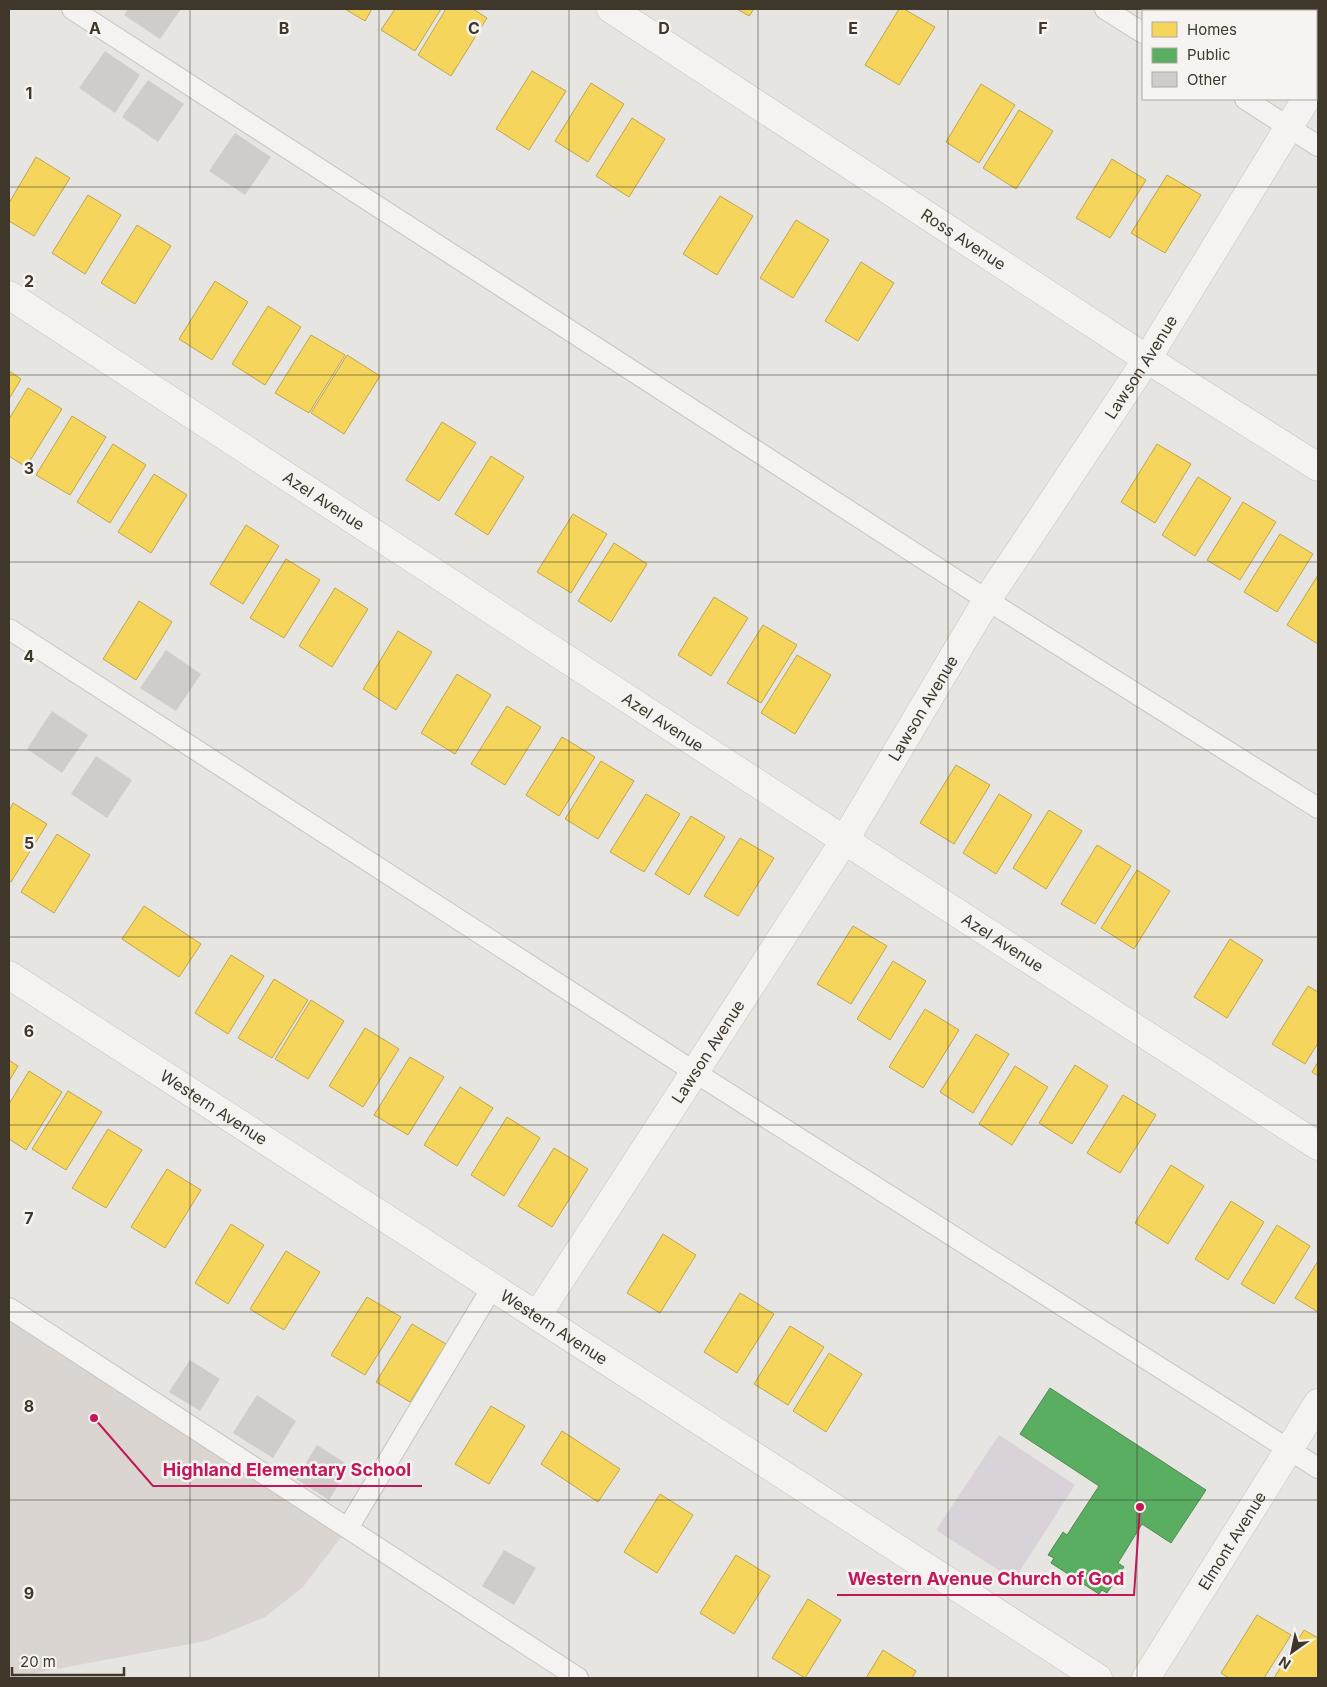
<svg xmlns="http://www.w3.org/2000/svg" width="1327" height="1687" font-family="Inter,sans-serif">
<rect width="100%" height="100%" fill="#e7e5e2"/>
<!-- built -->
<path fill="#dad5d1" d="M 9,1308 L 348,1528 L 303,1587 L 265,1617 L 206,1641 L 9,1678 Z"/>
<!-- green -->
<path fill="#d9d2d9" d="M 999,1435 L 1075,1485 L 1014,1580 L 936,1530 Z"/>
<!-- homes -->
<path fill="#f6d55c" stroke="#bfa64d" d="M 345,9 L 372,9 L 365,21 Z
M 395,9 L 441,9 L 415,51 L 381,30 Z
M 446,9 L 473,9 L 487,18 L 451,76 L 418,55 Z
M 737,9 L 754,9 L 749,16 Z
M 899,9 L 904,9 L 935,27 L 899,85 L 865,65 Z
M 532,71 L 566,91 L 529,150 L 496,129 Z
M 591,83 L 624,104 L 588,162 L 555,141 Z
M 981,84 L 1015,105 L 979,163 L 946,142 Z
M 1019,110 L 1053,131 L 1016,189 L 983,168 Z
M 632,118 L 665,139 L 629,197 L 596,176 Z
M 36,157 L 70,178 L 34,236 L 9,221 L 9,203 Z
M 1112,159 L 1146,180 L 1110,238 L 1076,218 Z
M 1167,175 L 1201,195 L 1165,253 L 1131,233 Z
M 88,195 L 121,215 L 85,274 L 52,253 Z
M 720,196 L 753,216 L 717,275 L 683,254 Z
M 796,220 L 829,240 L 793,298 L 760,278 Z
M 137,225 L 171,246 L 135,304 L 101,283 Z
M 861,262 L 894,283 L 858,341 L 825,321 Z
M 215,281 L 248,302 L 212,360 L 179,339 Z
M 268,306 L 301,327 L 265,385 L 232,364 Z
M 311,335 L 345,355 L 309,413 L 275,393 Z
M 347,355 L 380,376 L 344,434 L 311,413 Z
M 9,371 L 21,379 L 9,399 Z
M 28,388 L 62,409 L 26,467 L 9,456 L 9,419 Z
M 72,416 L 106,437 L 70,495 L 36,475 Z
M 442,422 L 476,443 L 439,501 L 406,480 Z
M 113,444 L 146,465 L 110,523 L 77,502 Z
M 1157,444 L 1191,464 L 1155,523 L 1121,502 Z
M 491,456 L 524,477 L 488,535 L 455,514 Z
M 154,474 L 187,495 L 151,553 L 118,532 Z
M 1198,477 L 1231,498 L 1195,556 L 1162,535 Z
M 1243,502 L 1276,522 L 1240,580 L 1207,560 Z
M 573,514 L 607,534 L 571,593 L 537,572 Z
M 246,525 L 279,546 L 243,604 L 210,584 Z
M 1280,534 L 1313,554 L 1277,612 L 1244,592 Z
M 614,543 L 647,564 L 611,622 L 578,601 Z
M 286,559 L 320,580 L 284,638 L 250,618 Z
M 1318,575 L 1318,644 L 1287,625 Z
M 335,588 L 368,609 L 332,667 L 299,646 Z
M 714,597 L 748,618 L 711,676 L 678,655 Z
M 139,601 L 172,622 L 136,680 L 103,659 Z
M 763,625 L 797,645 L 761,703 L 727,683 Z
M 398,631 L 432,652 L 396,710 L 363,689 Z
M 797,655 L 831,675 L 795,734 L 761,713 Z
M 457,674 L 491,695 L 455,754 L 421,733 Z
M 507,706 L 541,727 L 505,785 L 471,764 Z
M 562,737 L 595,757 L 559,816 L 526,795 Z
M 601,761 L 634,781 L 598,839 L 565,819 Z
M 956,765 L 990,785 L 954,844 L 920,823 Z
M 646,794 L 680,814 L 644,872 L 610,852 Z
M 999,794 L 1032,815 L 996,874 L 963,853 Z
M 13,803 L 47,824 L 11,882 L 9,881 L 9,811 Z
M 1049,810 L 1082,831 L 1046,889 L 1013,868 Z
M 691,816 L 725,837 L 689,895 L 655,874 Z
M 57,834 L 90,855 L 54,913 L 21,892 Z
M 740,838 L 774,858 L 738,916 L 704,896 Z
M 1097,845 L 1131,866 L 1095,924 L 1061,904 Z
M 1137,870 L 1170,891 L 1134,949 L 1101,928 Z
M 144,906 L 201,944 L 179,977 L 122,939 Z
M 853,926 L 887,946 L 851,1004 L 817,984 Z
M 1230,939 L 1263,960 L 1227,1018 L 1194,997 Z
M 231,955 L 264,976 L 228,1034 L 195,1013 Z
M 893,961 L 926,981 L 890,1040 L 857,1019 Z
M 274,979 L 308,1000 L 272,1058 L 238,1038 Z
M 1308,986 L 1318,992 L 1318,1043 L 1305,1064 L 1272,1044 Z
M 311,1000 L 344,1021 L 308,1079 L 275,1059 Z
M 925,1009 L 959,1030 L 923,1088 L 889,1067 Z
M 365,1028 L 399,1049 L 363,1107 L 329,1086 Z
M 976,1034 L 1009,1054 L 973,1113 L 940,1092 Z
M 410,1057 L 444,1077 L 408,1135 L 374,1115 Z
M 9,1060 L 18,1066 L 9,1081 Z
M 1318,1062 L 1318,1076 L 1312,1072 Z
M 1075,1065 L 1108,1086 L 1072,1144 L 1039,1123 Z
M 1015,1066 L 1048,1087 L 1012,1145 L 979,1124 Z
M 29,1071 L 62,1092 L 26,1150 L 9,1139 L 9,1104 Z
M 460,1087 L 493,1108 L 457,1166 L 424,1145 Z
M 68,1091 L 102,1112 L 66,1170 L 32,1149 Z
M 1123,1095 L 1156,1115 L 1120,1173 L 1087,1153 Z
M 507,1117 L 540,1138 L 504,1196 L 471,1175 Z
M 108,1129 L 142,1150 L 106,1208 L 72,1188 Z
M 554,1148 L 588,1169 L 552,1227 L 518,1206 Z
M 1171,1165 L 1204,1186 L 1168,1244 L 1135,1223 Z
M 167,1169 L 201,1190 L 165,1248 L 131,1227 Z
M 1231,1201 L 1264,1222 L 1228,1280 L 1195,1259 Z
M 231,1224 L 264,1245 L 228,1304 L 195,1283 Z
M 1277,1225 L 1310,1246 L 1274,1304 L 1241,1284 Z
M 663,1234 L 696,1255 L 660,1313 L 627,1293 Z
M 286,1251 L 320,1272 L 284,1330 L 250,1309 Z
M 1318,1261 L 1318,1312 L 1295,1298 Z
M 740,1293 L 774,1314 L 737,1373 L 704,1352 Z
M 367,1297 L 401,1317 L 365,1375 L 331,1355 Z
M 412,1324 L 446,1344 L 410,1402 L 376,1382 Z
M 790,1326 L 824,1347 L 788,1405 L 754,1384 Z
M 829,1353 L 862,1374 L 826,1432 L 793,1411 Z
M 491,1406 L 525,1426 L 489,1484 L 455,1464 Z
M 562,1431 L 620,1469 L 598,1502 L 541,1464 Z
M 660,1494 L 693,1515 L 657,1573 L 624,1552 Z
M 736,1555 L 770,1576 L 734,1634 L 700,1613 Z
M 808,1599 L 841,1620 L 805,1678 L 772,1658 Z
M 1257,1615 L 1291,1635 L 1264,1678 L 1229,1678 L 1221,1673 Z
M 1304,1630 L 1318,1638 L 1318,1678 L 1274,1678 Z
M 883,1650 L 916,1671 L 912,1678 L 866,1678 Z"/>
<!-- public -->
<path fill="#5aae61" stroke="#528a50" d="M 1050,1388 L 1206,1490 L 1171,1543 L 1142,1524 L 1118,1563 L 1124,1567 L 1107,1593 L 1102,1590 L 1099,1594 L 1051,1563 L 1054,1558 L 1048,1555 L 1063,1532 L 1067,1535 L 1099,1486 L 1020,1434 Z"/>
<!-- building -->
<path fill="#cfcdca" d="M 128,9 L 181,9 L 160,39 L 124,15 Z
M 105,51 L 140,75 L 115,113 L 79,88 Z
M 148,80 L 184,104 L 158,142 L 122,117 Z
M 235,133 L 271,157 L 245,195 L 209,171 Z
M 166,650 L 201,674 L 176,711 L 140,688 Z
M 52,711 L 88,735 L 62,773 L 27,749 Z
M 96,756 L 132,780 L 107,818 L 71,794 Z
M 190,1360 L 220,1379 L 200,1411 L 169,1392 Z
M 257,1395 L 296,1421 L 273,1458 L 233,1433 Z
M 317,1445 L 350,1466 L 329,1500 L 296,1479 Z
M 504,1550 L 536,1568 L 514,1605 L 482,1586 Z"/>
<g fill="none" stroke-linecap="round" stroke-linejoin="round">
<!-- service casing -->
<g stroke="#c5c3c0" stroke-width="22">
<path id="service" d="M 72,9 L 987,600 L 1318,808
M 1105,9 L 1143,33
M 1245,99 L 1318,146
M 9,629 L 693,1071 L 1318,1468
M 9,1308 L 578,1678
M 348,1528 L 493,1286"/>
</g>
<!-- minor casing -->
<g stroke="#c5c3c0" stroke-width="29">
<g id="minor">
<path id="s1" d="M 611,9 L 1147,359 L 1318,467"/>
<path id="s2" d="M 9,295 L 821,825 L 1318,1146"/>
<path id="s3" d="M 537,1316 L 844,841 L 987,600 L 1147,359 L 1306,99"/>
<path id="s4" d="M 1146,1678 L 1318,1403"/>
</g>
</g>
<!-- tertiary casing -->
<g stroke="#c5c3c0" stroke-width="29">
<g id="tertiary">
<path id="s5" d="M 9,975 L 1098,1678"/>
</g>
</g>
<!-- service -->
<use href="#service" stroke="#f4f3f1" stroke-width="20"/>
<!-- minor -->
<use href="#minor" stroke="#f4f3f1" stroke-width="28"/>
<!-- tertiary -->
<use href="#tertiary" stroke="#f4f3f1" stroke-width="28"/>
</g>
<!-- grid -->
<path fill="none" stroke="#3f372a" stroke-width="1" stroke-opacity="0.55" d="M 190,9 L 190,1678M 379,9 L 379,1678M 569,9 L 569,1678M 758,9 L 758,1678M 948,9 L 948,1678M 1137,9 L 1137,1678M 9,187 L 1318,187M 9,375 L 1318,375M 9,562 L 1318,562M 9,750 L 1318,750M 9,937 L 1318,937M 9,1125 L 1318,1125M 9,1312 L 1318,1312M 9,1500 L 1318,1500"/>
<g text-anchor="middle" stroke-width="5" stroke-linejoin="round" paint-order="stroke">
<!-- street labels -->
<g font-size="16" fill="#3f372a" stroke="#f6f3f0">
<text dy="6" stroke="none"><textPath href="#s1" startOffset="421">Ross Avenue</textPath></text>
<text dy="6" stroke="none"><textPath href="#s3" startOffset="1125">Lawson Avenue</textPath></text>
<text dy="6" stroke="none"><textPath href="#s2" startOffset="376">Azel Avenue</textPath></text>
<text dy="6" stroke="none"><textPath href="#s3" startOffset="720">Lawson Avenue</textPath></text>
<text dy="6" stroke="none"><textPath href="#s2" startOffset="781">Azel Avenue</textPath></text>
<text dy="6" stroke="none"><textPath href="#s2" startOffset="1186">Azel Avenue</textPath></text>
<text dy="6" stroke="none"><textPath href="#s3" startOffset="315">Lawson Avenue</textPath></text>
<text dy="6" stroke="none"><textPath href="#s5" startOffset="244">Western Avenue</textPath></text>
<text dy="6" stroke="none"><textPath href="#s5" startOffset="649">Western Avenue</textPath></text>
<text dy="6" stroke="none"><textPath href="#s4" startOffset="162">Elmont Avenue</textPath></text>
</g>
</g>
<g font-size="16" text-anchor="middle" font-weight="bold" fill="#3f372a" stroke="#f6f3f0" stroke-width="5" stroke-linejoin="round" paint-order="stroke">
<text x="95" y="34">A</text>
<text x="284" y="34">B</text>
<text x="474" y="34">C</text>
<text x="664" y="34">D</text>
<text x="853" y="34">E</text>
<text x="1043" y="34">F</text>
<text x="29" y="99">1</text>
<text x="29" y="287">2</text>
<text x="29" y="474">3</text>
<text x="29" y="662">4</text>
<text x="29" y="849">5</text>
<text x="29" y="1037">6</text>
<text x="29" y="1224">7</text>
<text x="29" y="1412">8</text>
<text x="29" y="1599">9</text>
</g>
<!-- callouts -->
<path fill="none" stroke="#c2185b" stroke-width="2" d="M94 1418L153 1486H422M1140 1507L1134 1595H837"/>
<g fill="#c2185b" stroke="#f6f3f0" stroke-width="2">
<circle cx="94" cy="1418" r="5"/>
<circle cx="1140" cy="1507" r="5"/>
</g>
<g font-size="18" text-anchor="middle" font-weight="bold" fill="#c2185b" stroke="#f6f3f0" stroke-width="5" stroke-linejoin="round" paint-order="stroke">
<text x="287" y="1476">Highland Elementary School</text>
<text x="986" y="1585">Western Avenue Church of God</text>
</g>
<!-- border -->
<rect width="1327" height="1687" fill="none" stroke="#3f372a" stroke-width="20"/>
<!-- legend -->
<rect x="1142" y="10" width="175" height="90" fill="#f6f3f0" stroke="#ada8a1"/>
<rect x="1152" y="22" width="25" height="15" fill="#f6d55c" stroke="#ada8a1"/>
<text x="1187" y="35" font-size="15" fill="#3f372a">Homes</text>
<rect x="1152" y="48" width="25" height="15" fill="#5aae61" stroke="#ada8a1"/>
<text x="1187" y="60" font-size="15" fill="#3f372a">Public</text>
<rect x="1152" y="72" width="25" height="15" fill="#cfcdca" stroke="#ada8a1"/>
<text x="1187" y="85" font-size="15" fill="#3f372a">Other</text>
<!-- north arrow -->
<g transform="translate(1292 1652) rotate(213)" stroke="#f6f3f0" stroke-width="4" paint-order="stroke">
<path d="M0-4L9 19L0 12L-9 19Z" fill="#3f372a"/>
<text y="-8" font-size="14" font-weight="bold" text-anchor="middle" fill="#3f372a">N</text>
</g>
<!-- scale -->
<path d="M12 1667v8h112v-8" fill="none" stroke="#3f372a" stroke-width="2.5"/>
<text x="20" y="1667" font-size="15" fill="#3f372a" stroke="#f6f3f0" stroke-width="4" paint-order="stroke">20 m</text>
</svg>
